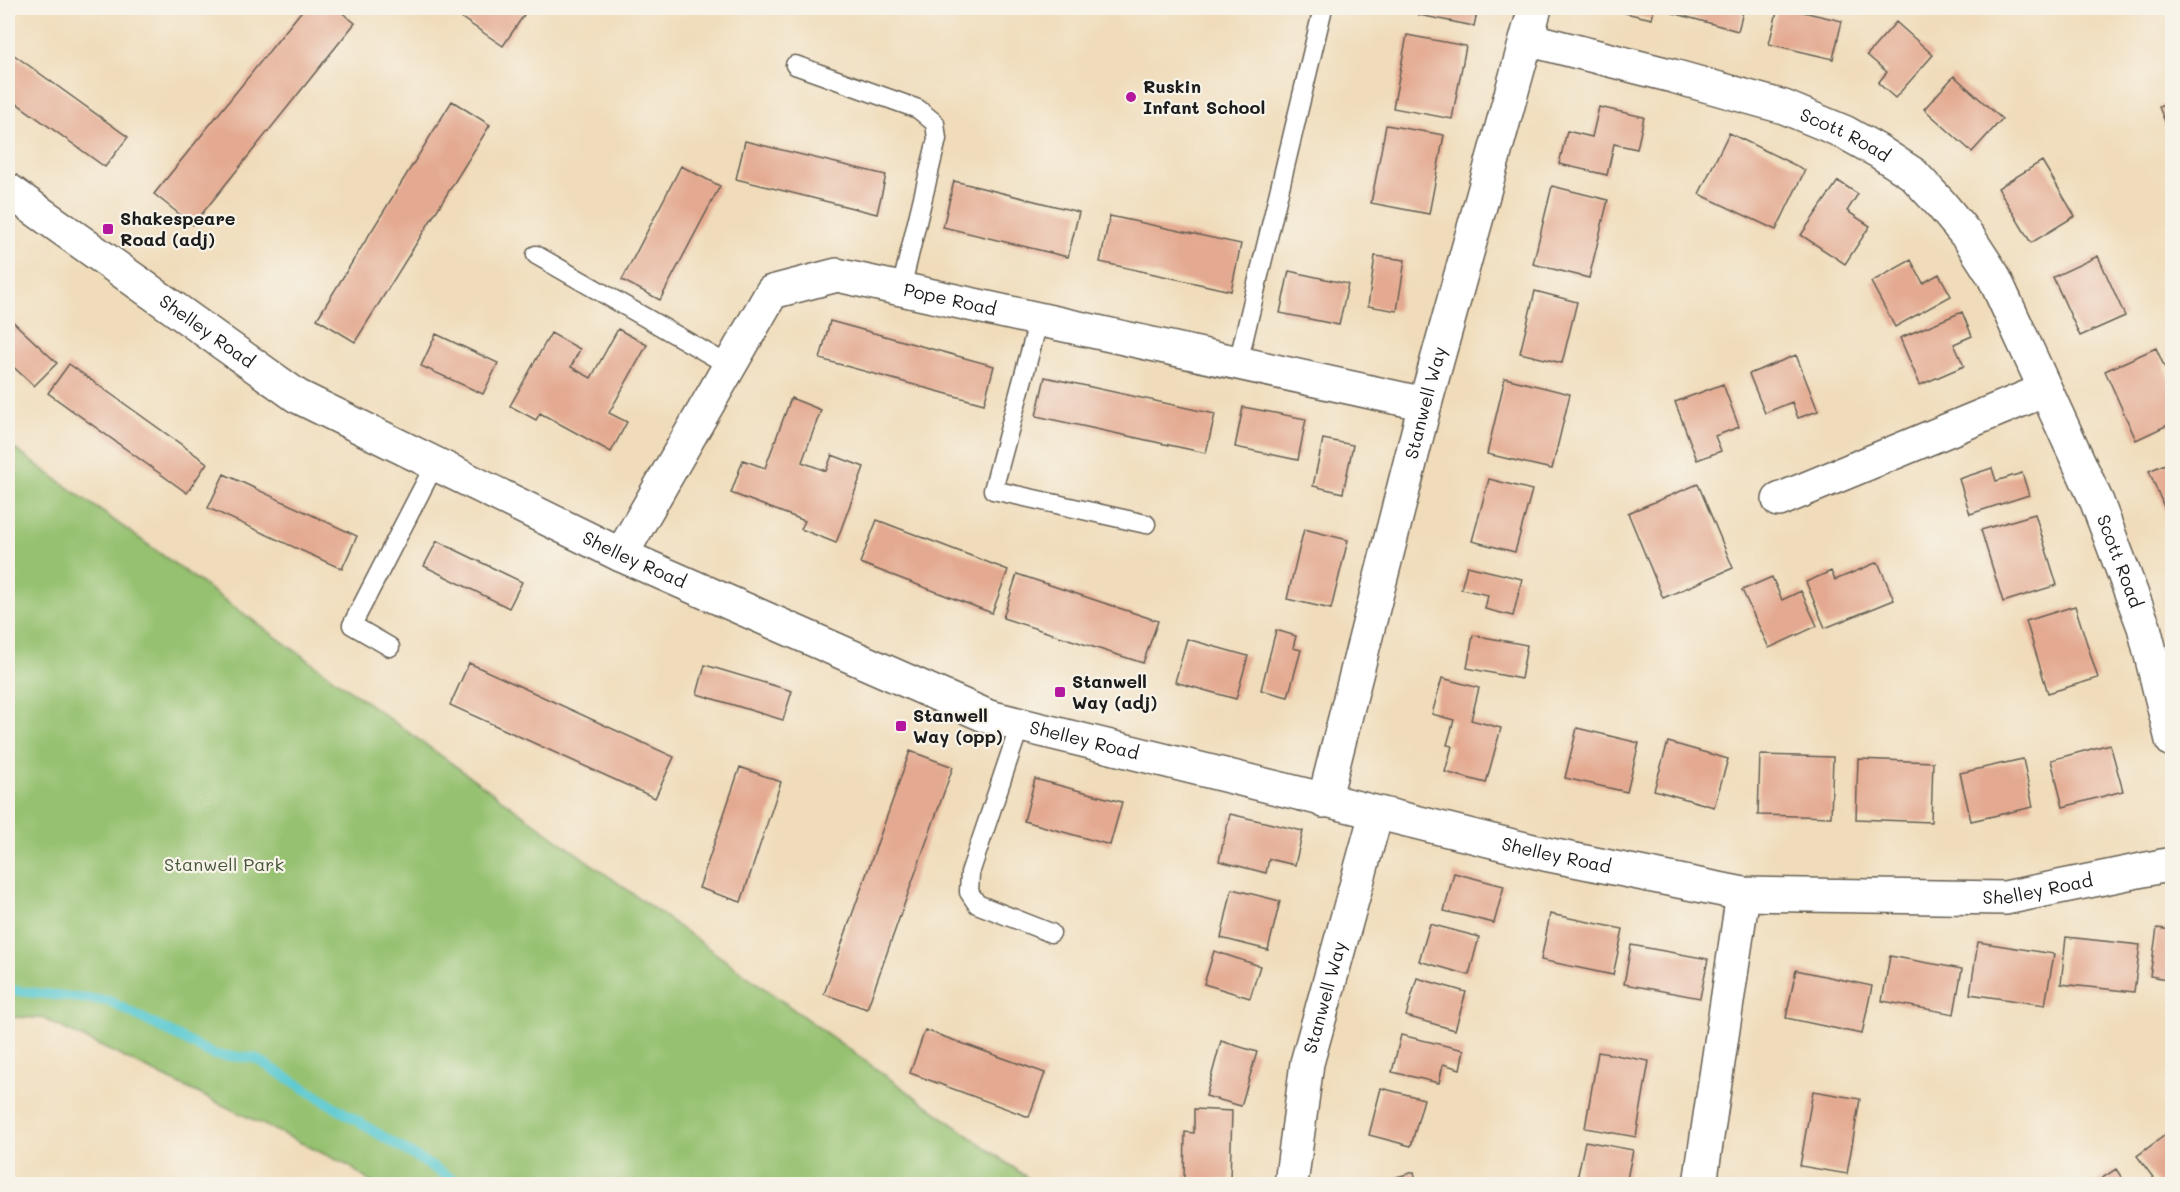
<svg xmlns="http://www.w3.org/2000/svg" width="2180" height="1192" font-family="Mali,sans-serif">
<rect width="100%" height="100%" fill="#f7f3e8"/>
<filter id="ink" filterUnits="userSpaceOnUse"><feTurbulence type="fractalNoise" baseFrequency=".0167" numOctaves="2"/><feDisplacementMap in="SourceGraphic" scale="12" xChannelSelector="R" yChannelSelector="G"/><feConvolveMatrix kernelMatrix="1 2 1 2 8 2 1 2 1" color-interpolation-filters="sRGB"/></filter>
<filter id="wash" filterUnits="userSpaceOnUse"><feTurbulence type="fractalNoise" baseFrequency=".008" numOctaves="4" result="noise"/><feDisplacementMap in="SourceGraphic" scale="24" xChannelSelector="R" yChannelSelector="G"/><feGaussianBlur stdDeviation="1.35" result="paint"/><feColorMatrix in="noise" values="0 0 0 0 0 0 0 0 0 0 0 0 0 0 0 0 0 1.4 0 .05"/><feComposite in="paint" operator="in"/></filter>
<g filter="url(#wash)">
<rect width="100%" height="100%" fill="#f0dcba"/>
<!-- green -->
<path fill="#95c16f" stroke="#586e46" stroke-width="1.5" d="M 8,444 L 1036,1184 L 373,1184 L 349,1166 L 42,1018 L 8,1017 Z"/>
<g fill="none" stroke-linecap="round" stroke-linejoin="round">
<!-- stream -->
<path stroke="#5dcad2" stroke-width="10" d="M 8,990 L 109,1001 L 214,1055 L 255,1058 L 460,1184"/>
</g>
<g id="blocks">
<!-- building -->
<path fill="#e4aa91" d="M 304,8 L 336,8 L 355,23 L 193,225 L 154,194 Z
M 447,8 L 513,8 L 524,15 L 503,46 Z
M 1420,8 L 1478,8 L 1474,26 L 1419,15 Z
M 1626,8 L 1654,8 L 1652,19 L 1625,13 Z
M 1675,8 L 1744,8 L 1738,31 L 1673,13 Z
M 1778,8 L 1786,8 L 1842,21 L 1833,59 L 1769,44 Z
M 1896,22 L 1933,55 L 1895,98 L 1878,83 L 1887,72 L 1867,55 Z
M 1407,35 L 1466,46 L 1452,119 L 1393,108 Z
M 10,52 L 128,137 L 105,167 L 8,97 L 8,55 Z
M 1954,76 L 2002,119 L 1972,152 L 1924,109 Z
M 452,101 L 490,125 L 355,342 L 317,319 Z
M 2172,102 L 2172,139 L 2159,107 Z
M 1599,107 L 1644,117 L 1637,149 L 1614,144 L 1607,175 L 1559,164 L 1567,131 L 1592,137 Z
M 1386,125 L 1444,135 L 1429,214 L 1371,203 Z
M 1729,133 L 1805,170 L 1776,230 L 1699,194 Z
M 745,141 L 886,175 L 877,214 L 736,179 Z
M 2042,161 L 2075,216 L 2031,243 L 1998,188 Z
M 681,166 L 720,186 L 660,300 L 622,280 Z
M 954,181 L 1079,212 L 1068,257 L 943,227 Z
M 1838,181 L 1858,194 L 1847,211 L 1870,226 L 1845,264 L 1801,235 Z
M 1552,186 L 1608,200 L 1589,278 L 1533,264 Z
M 1110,216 L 1241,244 L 1231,291 L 1100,262 Z
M 1375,256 L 1405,260 L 1397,311 L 1368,306 Z
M 2098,256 L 2125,316 L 2080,336 L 2053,277 Z
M 1911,260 L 1923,283 L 1939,274 L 1951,296 L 1895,327 L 1871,282 Z
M 1289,271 L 1348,284 L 1339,325 L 1280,313 Z
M 1535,291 L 1577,302 L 1562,363 L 1520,353 Z
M 1962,312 L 1972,336 L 1954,344 L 1964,366 L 1920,385 L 1900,338 Z
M 8,317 L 57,363 L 34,386 L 8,362 Z
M 830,321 L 994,366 L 984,404 L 820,359 Z
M 618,329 L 647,345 L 609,413 L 627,422 L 611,452 L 540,413 L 536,420 L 510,406 L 551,333 L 580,349 L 571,367 L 591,378 Z
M 436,334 L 498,363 L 483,394 L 421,366 Z
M 2156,348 L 2172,384 L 2172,423 L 2136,440 L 2105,371 Z
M 1796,355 L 1818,411 L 1798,418 L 1792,402 L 1765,413 L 1749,374 Z
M 69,364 L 207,463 L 187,493 L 48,393 Z
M 1045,377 L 1215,414 L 1206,453 L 1036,416 Z
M 1505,378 L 1570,394 L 1552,469 L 1487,454 Z
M 1723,384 L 1739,427 L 1715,436 L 1721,451 L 1697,460 L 1675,402 Z
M 791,398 L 821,410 L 802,462 L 826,471 L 832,455 L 864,467 L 836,543 L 801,529 L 805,521 L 731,493 L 743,460 L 765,468 Z
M 1243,407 L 1306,419 L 1298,460 L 1235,447 Z
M 1323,439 L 1353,445 L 1343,493 L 1313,486 Z
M 2172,461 L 2172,526 L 2149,471 Z
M 1992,468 L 1996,481 L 2022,473 L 2029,495 L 1970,514 L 1959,479 Z
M 224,474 L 357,536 L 342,569 L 208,508 Z
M 1489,479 L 1532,490 L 1515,552 L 1472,541 Z
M 1698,484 L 1733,568 L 1663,598 L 1628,513 Z
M 2035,514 L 2057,585 L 2003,602 L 1981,530 Z
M 877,520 L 1008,570 L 992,613 L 860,563 Z
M 1304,529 L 1348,540 L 1331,609 L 1287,599 Z
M 437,541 L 522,582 L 509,608 L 424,566 Z
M 1878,562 L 1894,600 L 1825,628 L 1806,582 L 1831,571 L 1835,580 Z
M 1467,566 L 1522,579 L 1513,616 L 1485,609 L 1488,595 L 1461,589 Z
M 1017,574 L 1158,621 L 1143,663 L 1003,618 Z
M 1772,577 L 1782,600 L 1801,591 L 1817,626 L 1769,648 L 1742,590 Z
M 2075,606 L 2098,678 L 2048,693 L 2026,621 Z
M 1276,630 L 1296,636 L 1293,648 L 1301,650 L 1288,697 L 1261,690 Z
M 1473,635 L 1527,645 L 1521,679 L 1467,668 Z
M 1187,639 L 1248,656 L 1236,699 L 1175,682 Z
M 469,663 L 674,757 L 655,798 L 450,705 Z
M 705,665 L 792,691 L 783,720 L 697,694 Z
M 1442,678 L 1479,688 L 1471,720 L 1501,728 L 1486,783 L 1445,772 L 1452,746 L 1447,745 L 1454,720 L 1432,714 Z
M 1577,728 L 1639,743 L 1627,792 L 1565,778 Z
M 1668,742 L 1728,759 L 1714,807 L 1654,790 Z
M 2110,744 L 2123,791 L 2063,807 L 2051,760 Z
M 910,751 L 953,767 L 867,1009 L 824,994 Z
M 1760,755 L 1833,757 L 1831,817 L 1758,815 Z
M 1858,759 L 1933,762 L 1931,822 L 1856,819 Z
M 2023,759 L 2033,807 L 1971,821 L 1960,773 Z
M 740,767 L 781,782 L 741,902 L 699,888 Z
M 1035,779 L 1122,802 L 1110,845 L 1024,821 Z
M 1230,814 L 1303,831 L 1295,865 L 1269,859 L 1266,873 L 1219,861 Z
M 1454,873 L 1504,886 L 1494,923 L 1444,911 Z
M 1232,889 L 1280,901 L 1268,950 L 1221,938 Z
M 1550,914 L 1623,929 L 1613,975 L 1541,960 Z
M 1430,924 L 1479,937 L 1469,975 L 1419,961 Z
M 2157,928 L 2172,930 L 2172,980 L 2150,976 Z
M 2066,937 L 2140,945 L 2134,992 L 2061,984 Z
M 1978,942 L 2054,954 L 2045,1005 L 1970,994 Z
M 1631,945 L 1708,959 L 1700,998 L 1624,984 Z
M 1214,951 L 1260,966 L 1250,998 L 1204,984 Z
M 1890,956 L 1962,969 L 1954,1014 L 1882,1001 Z
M 1796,970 L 1872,986 L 1862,1034 L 1786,1018 Z
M 1417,978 L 1466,992 L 1455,1030 L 1406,1016 Z
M 925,1030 L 1045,1073 L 1029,1117 L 910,1073 Z
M 1401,1035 L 1464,1050 L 1460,1069 L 1443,1064 L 1439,1083 L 1392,1072 Z
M 1221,1041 L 1257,1052 L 1241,1106 L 1206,1096 Z
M 1598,1052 L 1649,1061 L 1636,1137 L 1585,1128 Z
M 1381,1088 L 1424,1099 L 1411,1146 L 1369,1135 Z
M 1813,1091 L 1860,1099 L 1847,1174 L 1800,1166 Z
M 1194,1109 L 1232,1111 L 1230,1180 L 1184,1179 L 1185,1132 L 1194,1133 Z
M 2172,1130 L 2172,1184 L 2158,1184 L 2137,1156 Z
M 1585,1141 L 1633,1150 L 1626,1184 L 1576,1184 Z
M 2116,1169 L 2126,1184 L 2093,1184 Z
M 1414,1172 L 1417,1184 L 1373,1184 Z"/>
</g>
</g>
<g filter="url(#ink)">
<use href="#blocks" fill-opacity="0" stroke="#665f53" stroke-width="1.5"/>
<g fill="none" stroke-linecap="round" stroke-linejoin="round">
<!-- lane casing -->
<g stroke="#665f53" stroke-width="21">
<path id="lane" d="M 795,65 L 918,109 L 935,123 L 937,139 L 901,289
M 536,255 L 730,366
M 1039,319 L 993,490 L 1146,524
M 1238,363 L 1323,8
M 390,647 L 352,625 L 435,464
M 1020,725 L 970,873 L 969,892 L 977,904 L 1051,933"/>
</g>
<!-- street casing -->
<g stroke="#665f53" stroke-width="36">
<g id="street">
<path id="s1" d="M 1527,39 L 1673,76 L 1784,107 L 1844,132 L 1878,151 L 1913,174 L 1940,203 L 1969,238 L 1993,275 L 2097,502 L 2144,627 L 2172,740"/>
<path id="s2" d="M 8,190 L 297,396 L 621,555 L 989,717 L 1545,854 L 1743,894 L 2005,898 L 2172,864"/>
<path d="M 1779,500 L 2045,390"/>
<path id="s3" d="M 621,555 L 772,292 L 837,275 L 1425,404"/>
<path id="s4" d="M 1324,801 L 1425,404 L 1535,8"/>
<path id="s5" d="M 1291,1184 L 1307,1063 L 1376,814"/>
<path d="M 1700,1184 L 1743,894"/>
</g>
</g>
<!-- lane -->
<use href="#lane" stroke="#fff" stroke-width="18"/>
<!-- street -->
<use href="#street" stroke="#fff" stroke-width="33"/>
</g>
</g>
<!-- markers -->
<g fill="#b5179e" stroke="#f7f3e8" stroke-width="2">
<circle cx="1131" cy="97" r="6"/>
<rect x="102" y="223" width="12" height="12" rx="3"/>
<rect x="1054" y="686" width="12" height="12" rx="3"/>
<rect x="895" y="720" width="12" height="12" rx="3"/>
</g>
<g text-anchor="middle" stroke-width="4.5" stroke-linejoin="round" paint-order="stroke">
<!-- poi labels -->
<g font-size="18" font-weight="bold" fill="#1c1c1c" stroke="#f7f3e8" text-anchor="start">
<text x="1143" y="93">Ruskin<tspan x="1143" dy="21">Infant School</tspan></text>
<text x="120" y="225">Shakespeare<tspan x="120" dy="21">Road (adj)</tspan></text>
<text x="1072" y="688">Stanwell<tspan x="1072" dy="21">Way (adj)</tspan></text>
<text x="913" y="722">Stanwell<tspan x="913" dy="21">Way (opp)</tspan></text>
</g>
<!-- street labels -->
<g font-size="18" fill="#1c1c1c" stroke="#f7f3e8">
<text dy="6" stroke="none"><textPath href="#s1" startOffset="333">Scott Road</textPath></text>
<text dy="6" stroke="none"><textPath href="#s3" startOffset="486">Pope Road</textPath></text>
<text dy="6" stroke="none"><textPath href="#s2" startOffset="244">Shelley Road</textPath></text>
<text dy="6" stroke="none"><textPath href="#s4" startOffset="411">Stanwell Way</textPath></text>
<text dy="6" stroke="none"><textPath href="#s2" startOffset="730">Shelley Road</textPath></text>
<text dy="6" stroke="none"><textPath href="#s1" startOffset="854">Scott Road</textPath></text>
<text dy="6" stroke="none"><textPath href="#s2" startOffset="1216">Shelley Road</textPath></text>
<text dy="6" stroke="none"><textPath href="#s2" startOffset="1702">Shelley Road</textPath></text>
<text dy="6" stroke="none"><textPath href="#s2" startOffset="2188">Shelley Road</textPath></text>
<text dy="6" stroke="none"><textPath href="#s5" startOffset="190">Stanwell Way</textPath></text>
</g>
<!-- park labels -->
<g font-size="18" fill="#465639" stroke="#f7f3e8">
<text x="224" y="871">Stanwell Park</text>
</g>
</g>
<!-- margin -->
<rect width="2180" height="1192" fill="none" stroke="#f7f3e8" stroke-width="30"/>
</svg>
